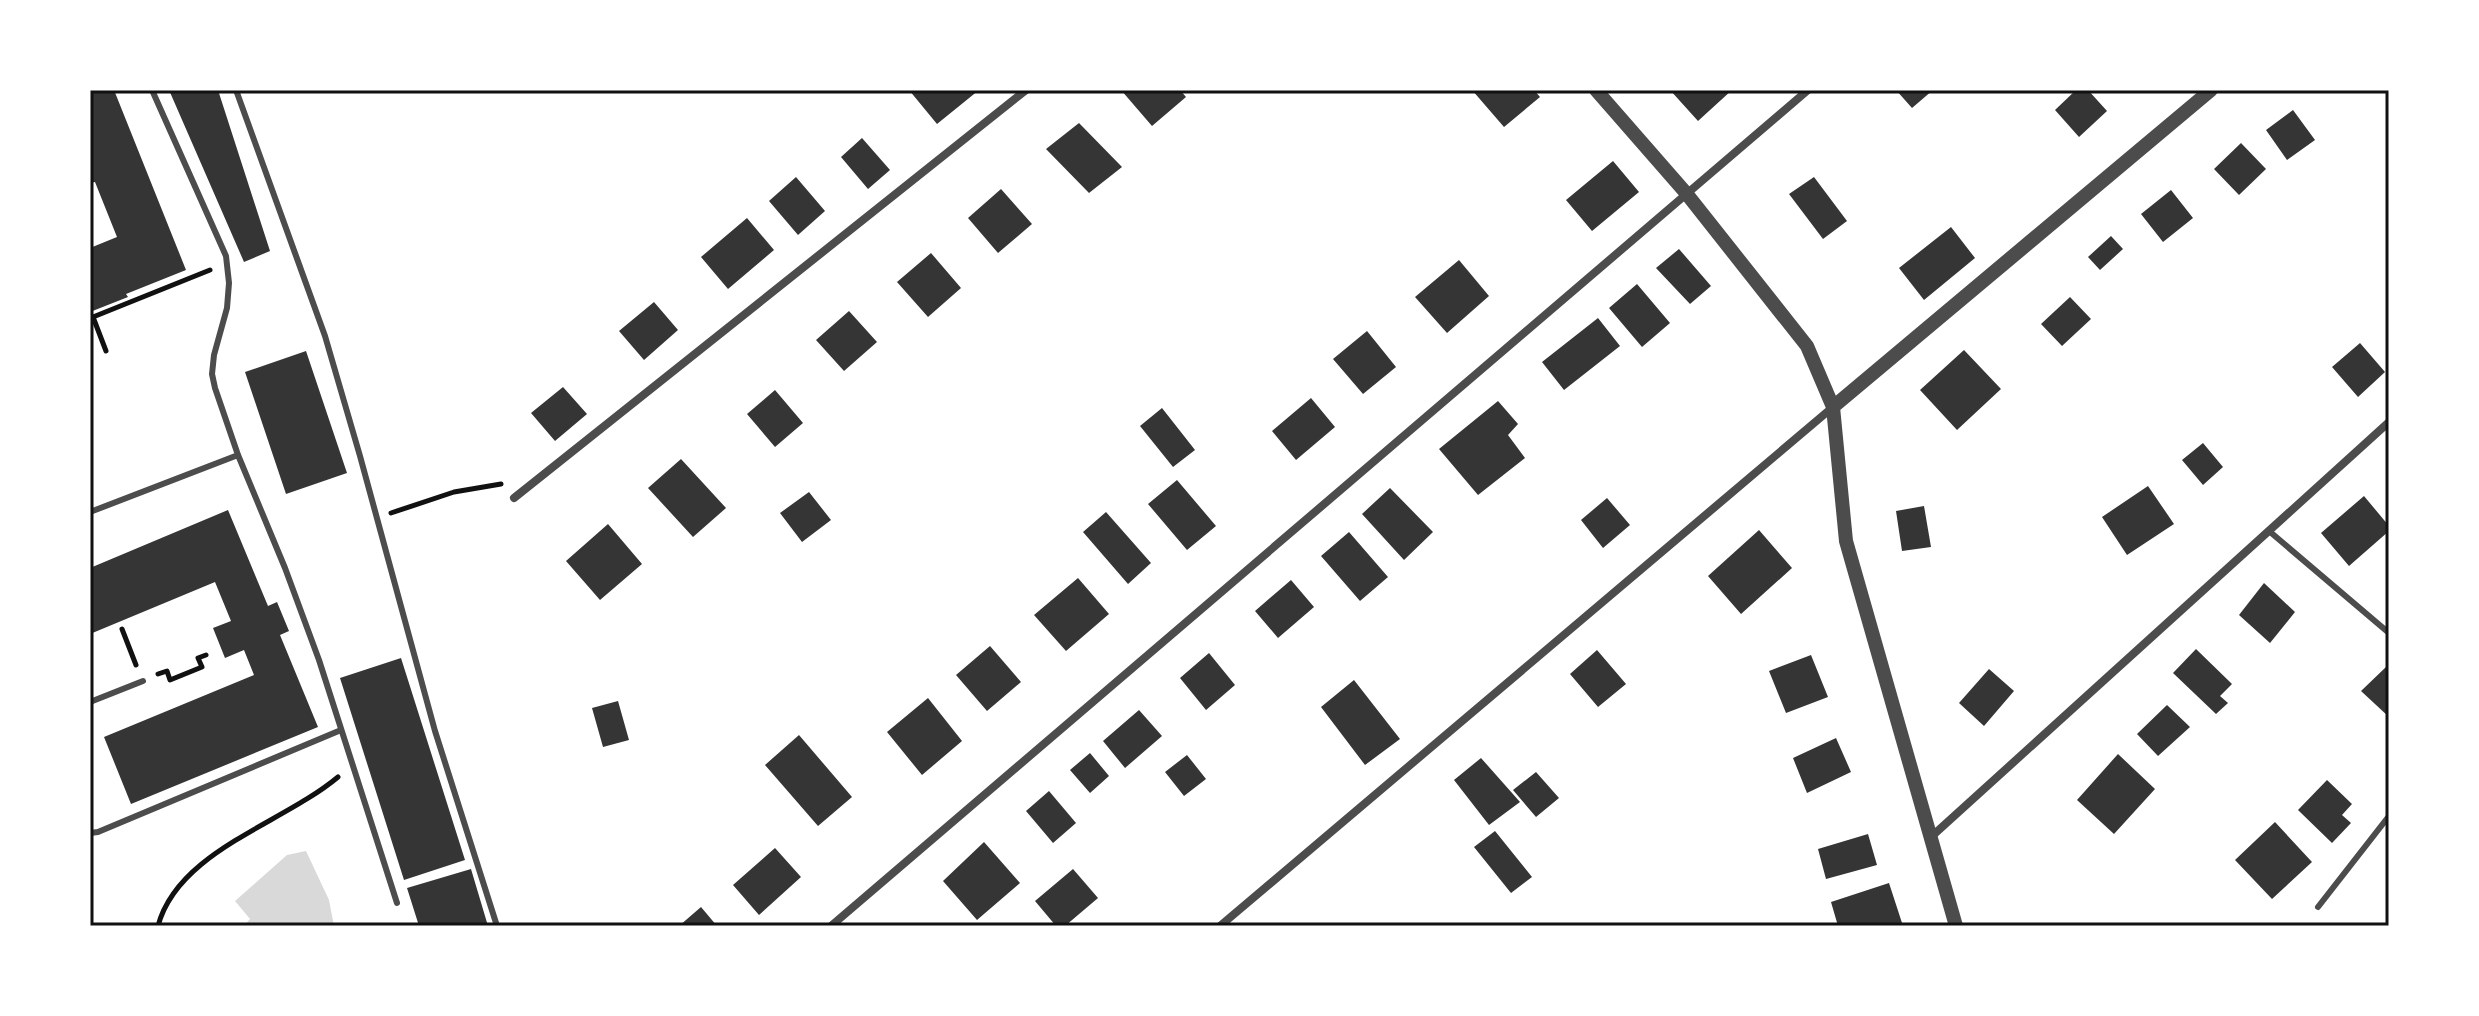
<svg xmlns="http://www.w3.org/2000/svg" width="2479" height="1016" font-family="'IBM Plex Sans',sans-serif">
<rect width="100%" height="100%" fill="#fff"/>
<!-- water -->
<path fill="#d9d9d9" d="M 306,851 L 329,900 L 334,926 L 244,926 L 250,919 L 235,901 L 287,855 Z"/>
<!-- building -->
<path fill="#353535" d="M 90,90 L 114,90 L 186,270 L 126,294 L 128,297 L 90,312 L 90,248 L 117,237 L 95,182 L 90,183 Z
M 169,90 L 218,90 L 270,251 L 244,262 Z
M 909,90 L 979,90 L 937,124 Z
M 1121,90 L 1180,90 L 1186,97 L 1152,126 Z
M 1472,90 L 1534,90 L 1540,97 L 1504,127 Z
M 1670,90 L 1732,90 L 1698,121 Z
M 1896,90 L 1933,90 L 1912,108 Z
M 2076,90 L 2088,90 L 2107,111 L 2079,137 L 2055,110 Z
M 2293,110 L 2315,140 L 2287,160 L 2266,130 Z
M 1079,123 L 1122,167 L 1089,193 L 1046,149 Z
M 862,138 L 890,170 L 868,189 L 841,157 Z
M 2241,143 L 2266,169 L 2239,195 L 2214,169 Z
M 1613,161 L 1639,192 L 1592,231 L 1566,200 Z
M 796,177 L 825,211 L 798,235 L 769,201 Z
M 1814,177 L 1847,221 L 1823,239 L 1789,194 Z
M 1001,189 L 1032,224 L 998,253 L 968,218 Z
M 2171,190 L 2193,218 L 2163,242 L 2141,214 Z
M 747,218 L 774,250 L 728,289 L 701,257 Z
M 1951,227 L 1975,258 L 1924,300 L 1899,268 Z
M 2111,236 L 2123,249 L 2100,270 L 2088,257 Z
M 1679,249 L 1711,286 L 1690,304 L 1656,268 Z
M 931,253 L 961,288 L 928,317 L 897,282 Z
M 1459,260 L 1489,296 L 1447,333 L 1415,297 Z
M 1637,284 L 1670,323 L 1642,347 L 1609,308 Z
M 2070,297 L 2091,319 L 2062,346 L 2041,324 Z
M 654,302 L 678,330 L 644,360 L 619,331 Z
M 849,311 L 877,342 L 844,371 L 816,340 Z
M 1598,318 L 1620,346 L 1564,390 L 1542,362 Z
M 1367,331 L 1396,367 L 1363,394 L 1333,359 Z
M 2360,343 L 2385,372 L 2358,397 L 2332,367 Z
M 1964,350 L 2001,389 L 1957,430 L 1920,390 Z
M 306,351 L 347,473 L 286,494 L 245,372 Z
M 563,387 L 587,414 L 555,441 L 531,413 Z
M 775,390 L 803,423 L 775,447 L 747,414 Z
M 1311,398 L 1335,427 L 1296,460 L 1272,431 Z
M 1498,401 L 1518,424 L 1508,435 L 1525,458 L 1478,495 L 1439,449 Z
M 1162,408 L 1195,450 L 1173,467 L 1140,426 Z
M 2203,443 L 2223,467 L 2203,485 L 2182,460 Z
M 681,459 L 726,508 L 693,537 L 648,488 Z
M 1177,480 L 1216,526 L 1187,550 L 1148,504 Z
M 2148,486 L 2174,524 L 2127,555 L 2102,517 Z
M 1390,488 L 1433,532 L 1404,560 L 1362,514 Z
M 809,492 L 831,520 L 802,542 L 780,513 Z
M 2364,496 L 2389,526 L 2389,531 L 2349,566 L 2321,533 Z
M 1607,498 L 1630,525 L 1603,548 L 1581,520 Z
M 1924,506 L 1931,547 L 1902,551 L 1896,511 Z
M 228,510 L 268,606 L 277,602 L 289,631 L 280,635 L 318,727 L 131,804 L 104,737 L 254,675 L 244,650 L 225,658 L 213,628 L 231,621 L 215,582 L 90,634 L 90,568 Z
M 1106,512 L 1151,563 L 1128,584 L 1083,532 Z
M 608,524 L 642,564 L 600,600 L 566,561 Z
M 1759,530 L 1792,568 L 1741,614 L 1708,576 Z
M 1349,532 L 1388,577 L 1360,601 L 1321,556 Z
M 1078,578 L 1109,614 L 1066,651 L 1034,615 Z
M 1291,580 L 1314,607 L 1278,638 L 1255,611 Z
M 2264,583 L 2295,612 L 2270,643 L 2239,615 Z
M 990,646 L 1021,682 L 987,711 L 956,675 Z
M 2196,649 L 2232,684 L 2220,696 L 2228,703 L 2216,714 L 2173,673 Z
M 1597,650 L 1626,684 L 1598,707 L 1570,674 Z
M 1209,653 L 1235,685 L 1206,710 L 1180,678 Z
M 1811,655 L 1828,697 L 1786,713 L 1769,671 Z
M 401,658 L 465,860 L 404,880 L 340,678 Z
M 2386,667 L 2389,669 L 2389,717 L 2361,691 Z
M 1989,669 L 2014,691 L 1984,726 L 1959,703 Z
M 1354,680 L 1400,739 L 1365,765 L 1321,707 Z
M 928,698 L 962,741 L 922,775 L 887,732 Z
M 618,701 L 629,740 L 603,747 L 592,708 Z
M 2167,705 L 2190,727 L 2158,756 L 2137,734 Z
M 1139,710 L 1162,736 L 1125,768 L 1103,741 Z
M 799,735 L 852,797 L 818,826 L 765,765 Z
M 1836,738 L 1851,772 L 1807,793 L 1793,758 Z
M 1090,753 L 1109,776 L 1090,793 L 1070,770 Z
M 2118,754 L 2155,789 L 2114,834 L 2077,800 Z
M 1187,755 L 1206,779 L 1184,796 L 1165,772 Z
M 1481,758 L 1520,802 L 1489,825 L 1454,780 Z
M 1536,772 L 1559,798 L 1536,817 L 1513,790 Z
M 2327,780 L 2352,804 L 2342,815 L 2351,823 L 2332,843 L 2298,810 Z
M 1049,791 L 1076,823 L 1053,843 L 1026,811 Z
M 2275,822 L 2312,862 L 2272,899 L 2235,860 Z
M 1495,831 L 1532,877 L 1511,893 L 1474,847 Z
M 1868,834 L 1877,865 L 1826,879 L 1818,849 Z
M 984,842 L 1020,883 L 977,920 L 943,881 Z
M 775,848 L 801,877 L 759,915 L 733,885 Z
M 471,869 L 488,926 L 419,926 L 407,888 Z
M 1073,869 L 1098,898 L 1065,926 L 1056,926 L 1035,901 Z
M 1889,883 L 1903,926 L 1838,926 L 1831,902 Z
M 701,907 L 717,926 L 679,926 Z"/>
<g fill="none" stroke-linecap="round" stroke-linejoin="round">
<!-- path -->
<path stroke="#111" stroke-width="5" d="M 106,351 L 93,317 L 210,270
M 391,513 L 454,492 L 501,484
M 122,629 L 136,665
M 158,674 L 167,671 L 170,680 L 202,667 L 198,658 L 206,655
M 158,926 C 178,851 282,824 338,777"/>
<!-- service -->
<path stroke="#4c4c4c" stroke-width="6" d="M 152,90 L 226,256 L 229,283 L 227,308 L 214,355 L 212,374 L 215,388 L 238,455 L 285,568 L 319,660 L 397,903
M 236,90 L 325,336 L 360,456 L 435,731 L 497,926
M 90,512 L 238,455
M 2269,531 L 2389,633
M 90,702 L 143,681
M 90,833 L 98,832 L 341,730
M 2318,907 L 2389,816"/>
<!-- minor -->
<path stroke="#4c4c4c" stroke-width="8" d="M 514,498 L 1026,90
M 1931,837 L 2389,422
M 831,926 L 1808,90
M 1220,926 L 1833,407"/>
<!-- tertiary -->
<path stroke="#4c4c4c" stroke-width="14" d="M 1596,90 L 1686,193 L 1807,346 L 1833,407 L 1846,541 L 1956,926
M 1833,407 L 2211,90"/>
</g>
<!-- border -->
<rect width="2479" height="1016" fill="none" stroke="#ffffff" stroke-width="184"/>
<rect x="92" y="92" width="2295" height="832" fill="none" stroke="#111" stroke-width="3"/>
</svg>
